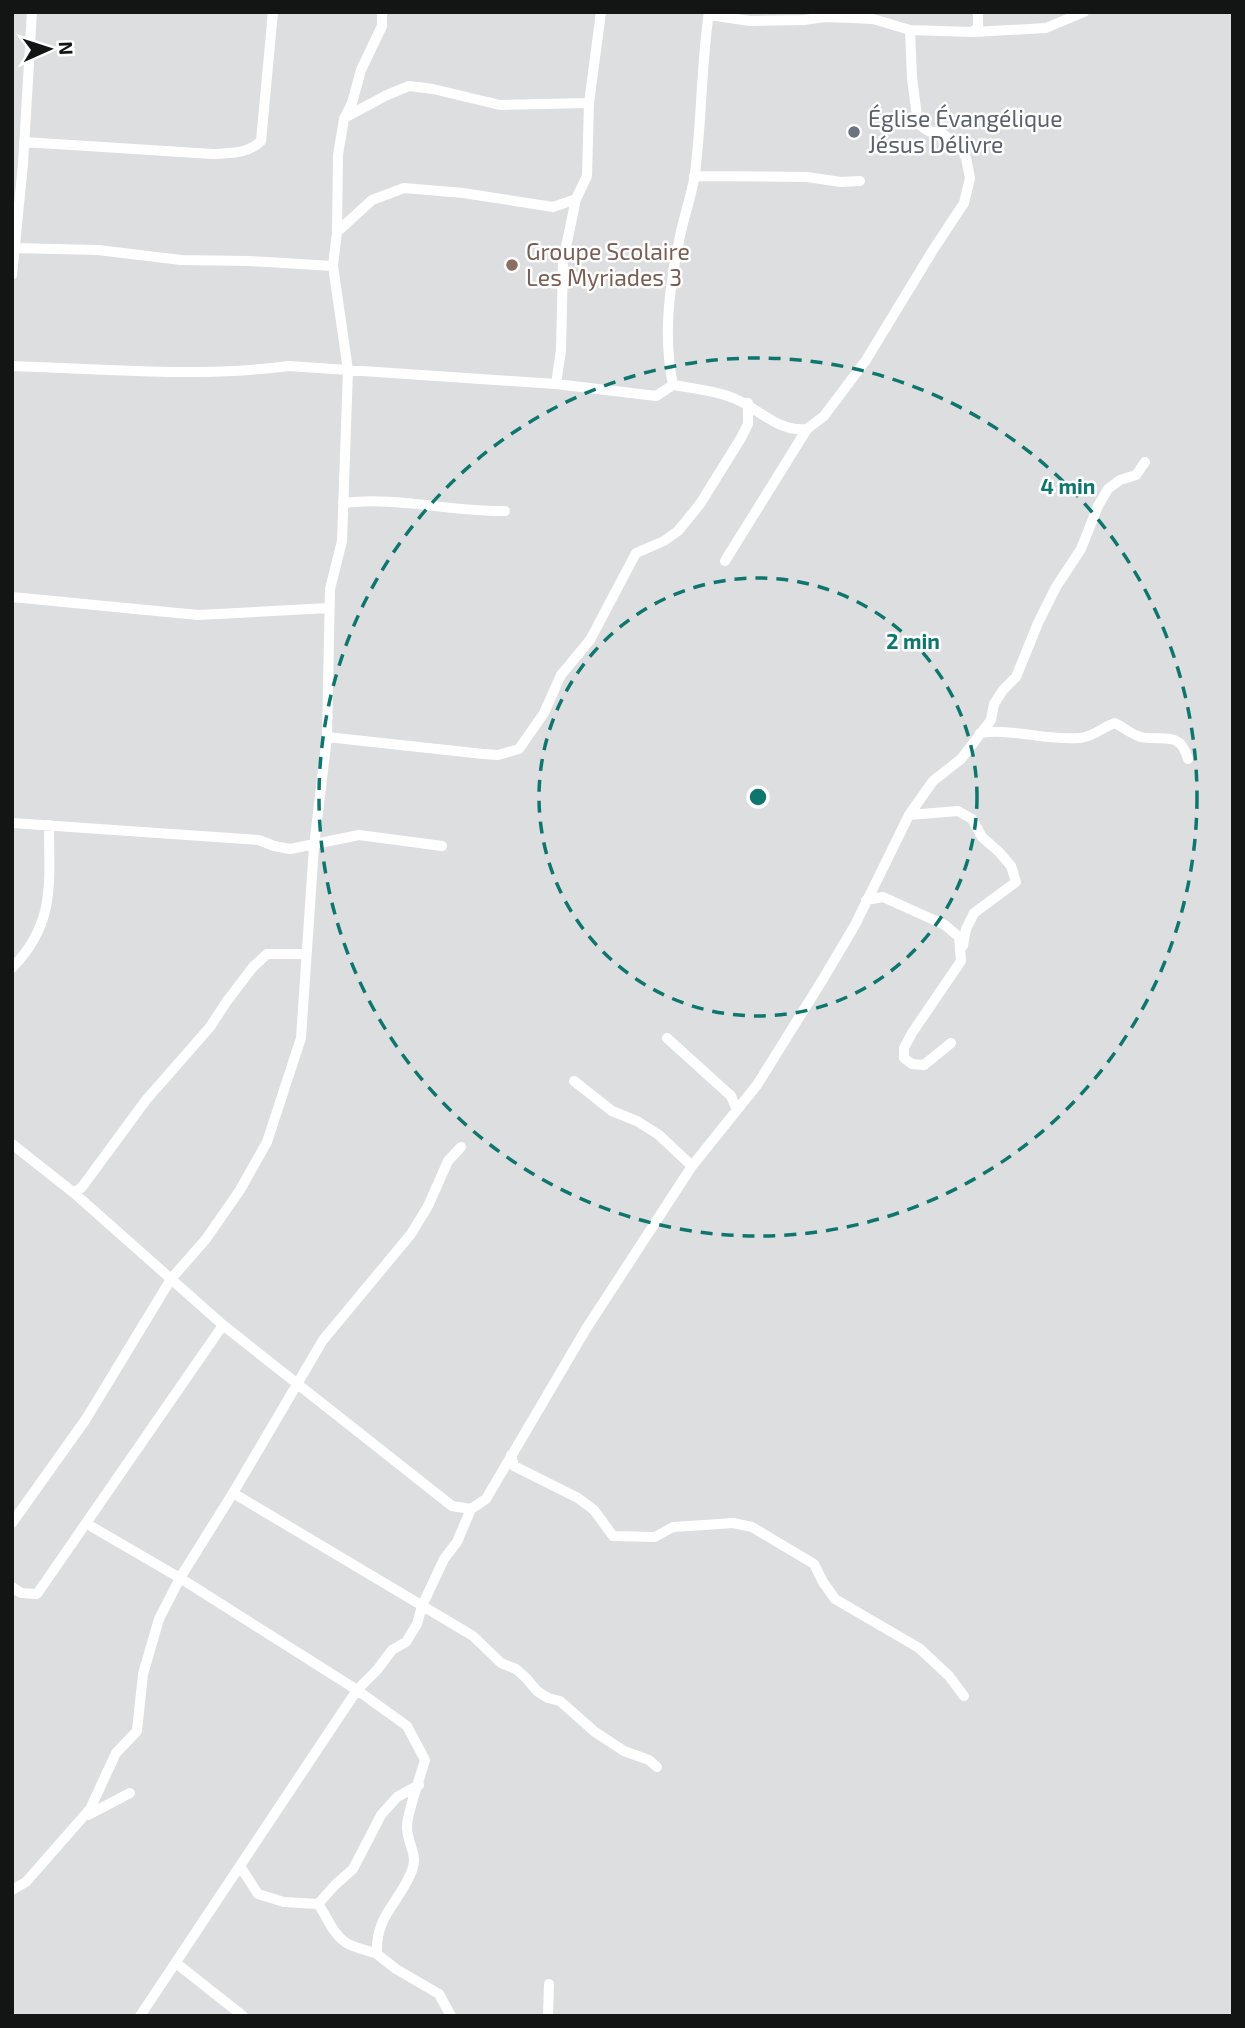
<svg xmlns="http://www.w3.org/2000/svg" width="1245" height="2028" font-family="'Exo 2',sans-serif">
<rect width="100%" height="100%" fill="#dddee0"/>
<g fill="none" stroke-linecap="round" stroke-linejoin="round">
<!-- minor -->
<path stroke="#fff" stroke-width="10" d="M 709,15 L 750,21 L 804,20 L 825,17 L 852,18 L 873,19 L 910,30 L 972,32 L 978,28 L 978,12
M 973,32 L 1046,28 L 1084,12
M 344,118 L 387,95 L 409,86 L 433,89 L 500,105 L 589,103
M 24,142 L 213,154 C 231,153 247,154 261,141 L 273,12
M 694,176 L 807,177 L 841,182 L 860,181
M 337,232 L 372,200 L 404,188 L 463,193 L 553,207 L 576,199
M 12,248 L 98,250 L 181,260 L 249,261 L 333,266
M 12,275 L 23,164 L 32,12
M 12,366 C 104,369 197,378 289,366 L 556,384 L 656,396 L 673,385 C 691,388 710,390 728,396 C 755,404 776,433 807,429
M 556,384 L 561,350 L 563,261 L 576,199 L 587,176 L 589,103 L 601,12
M 673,385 C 663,337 669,289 679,241 C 683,218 692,196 695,173 C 702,119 701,66 709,12
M 343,503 C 396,496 451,512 505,511
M 725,561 L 807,429 L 824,416 L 866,360 L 933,250 L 964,203 L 970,178 L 966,158 L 960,146 L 941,133 L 928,131 L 918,124 L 912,78 L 910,30
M 12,597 L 198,615 L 329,608
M 980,733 C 1013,728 1047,741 1080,738 C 1094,737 1102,727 1115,723 C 1123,727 1132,735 1141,737 C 1161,742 1180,729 1188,759
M 327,737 L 483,754 L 498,755 L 519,749 L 544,713 L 561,675 L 590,640 L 636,553 L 664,541 L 678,531 L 700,504 L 741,438 L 748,424 L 748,403
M 909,815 L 958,811 L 972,819 L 982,837 L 999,852 L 1011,866 L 1016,882 L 974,913 L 966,929 L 963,946
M 12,823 L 259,840 L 274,846 L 290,849 L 359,835 L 442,846
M 866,900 L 883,897 L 945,925 L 959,937 L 961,961 L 912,1033 L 904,1048 L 904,1058 L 912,1064 L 924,1065 L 951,1043
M 12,968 C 56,923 49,883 49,825
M 667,1038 L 731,1096 L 737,1110
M 574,1081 L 612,1111 L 637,1121 L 659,1135 L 692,1166
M 12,1144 L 74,1193 L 223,1325 L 452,1506 L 471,1509
M 74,1193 L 82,1187 L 146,1100 L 210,1027 L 227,1001 L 253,967 L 267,954 L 306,954
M 511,1455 L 514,1466 L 578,1498 L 594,1510 L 613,1536 L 655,1537 L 673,1527 L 705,1525 L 733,1523 L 752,1527 L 814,1564 L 823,1582 L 835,1599 L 919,1648 L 949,1676 L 964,1696
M 233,1493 L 473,1636 L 501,1663 L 516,1669 L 526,1678 L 537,1691 L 548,1698 L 560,1701 L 595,1732 L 624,1751 L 649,1760 L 657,1767
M 12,1523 L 86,1419 L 171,1279 L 206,1239 L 240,1190 L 267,1142 L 301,1038 L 314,846 L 327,737 L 330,589 L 342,541 L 348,370 L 333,266 L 337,232 L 338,155 L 344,119 L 352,103 L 361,70 L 382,26 L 382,12
M 87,1524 L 180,1578 L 357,1690 L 407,1726 L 425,1760 C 421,1775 406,1815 407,1828 C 408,1847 420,1855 410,1875 C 397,1905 375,1917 377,1954 L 396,1969 L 439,1994 L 451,2016
M 12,1587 L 21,1593 L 37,1594 L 223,1325
M 88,1815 L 130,1793
M 240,1866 L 258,1894 L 284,1902 L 318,1904 C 327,1916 332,1933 345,1942 C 353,1948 368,1950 377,1954
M 12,1890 L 26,1882 L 90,1809 L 116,1753 L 137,1731 L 143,1674 L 159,1619 L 180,1578 L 233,1493 L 323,1340 L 411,1234 L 428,1206 L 448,1161 L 461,1147
M 318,1904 L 335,1885 L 353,1869 L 381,1815 L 397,1797 L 419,1785
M 176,1963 L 243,2016
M 140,2016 L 357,1690 L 377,1670 L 392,1650 L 406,1642 L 417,1624 L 422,1606 L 444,1559 L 457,1542 L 471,1509 L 486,1499 L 586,1329 L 692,1166 L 757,1085 L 823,979 L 855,925 L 909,815 L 933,781 L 961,759 L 991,720 L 994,704 L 1003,690 L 1016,677 L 1038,623 L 1056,587 L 1081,549 L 1098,506 L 1108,489 L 1120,480 L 1136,475 L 1145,462
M 548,2016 L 549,1984"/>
</g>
<!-- distance rings -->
<g fill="none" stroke="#0f766e" stroke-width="3.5" stroke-dasharray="12 9">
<circle cx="758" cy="797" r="219"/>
<circle cx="758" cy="797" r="439"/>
</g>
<!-- markers -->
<circle fill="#6b7280" stroke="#fff" stroke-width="2.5" cx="854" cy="132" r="7"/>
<circle fill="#8d6e63" stroke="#fff" stroke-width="2.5" cx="512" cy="265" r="7"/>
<g text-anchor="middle" stroke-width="5" stroke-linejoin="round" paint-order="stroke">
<!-- worship labels -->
<g font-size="23" fill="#5b616d" stroke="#fff" text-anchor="start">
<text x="868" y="127">Église Évangélique<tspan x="868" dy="26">Jésus Délivre</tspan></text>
</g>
<!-- education labels -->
<g font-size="23" fill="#785e54" stroke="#fff" text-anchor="start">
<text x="526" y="260">Groupe Scolaire<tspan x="526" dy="26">Les Myriades 3</tspan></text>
</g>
</g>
<circle cx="758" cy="797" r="10" fill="#0f766e" stroke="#fff" stroke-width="3.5"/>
<g font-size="21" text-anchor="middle" font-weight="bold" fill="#0f766e" stroke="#fff" stroke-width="5" stroke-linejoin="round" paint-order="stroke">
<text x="1068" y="494">4 min</text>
<text x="913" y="649">2 min</text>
</g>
<!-- border -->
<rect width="1245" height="2028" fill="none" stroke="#131414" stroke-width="28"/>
<!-- north arrow -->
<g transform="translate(49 49) rotate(87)" stroke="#ffffff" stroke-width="5" paint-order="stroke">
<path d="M0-5L12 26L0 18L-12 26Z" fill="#131414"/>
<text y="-10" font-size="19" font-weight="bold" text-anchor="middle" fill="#131414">N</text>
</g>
</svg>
